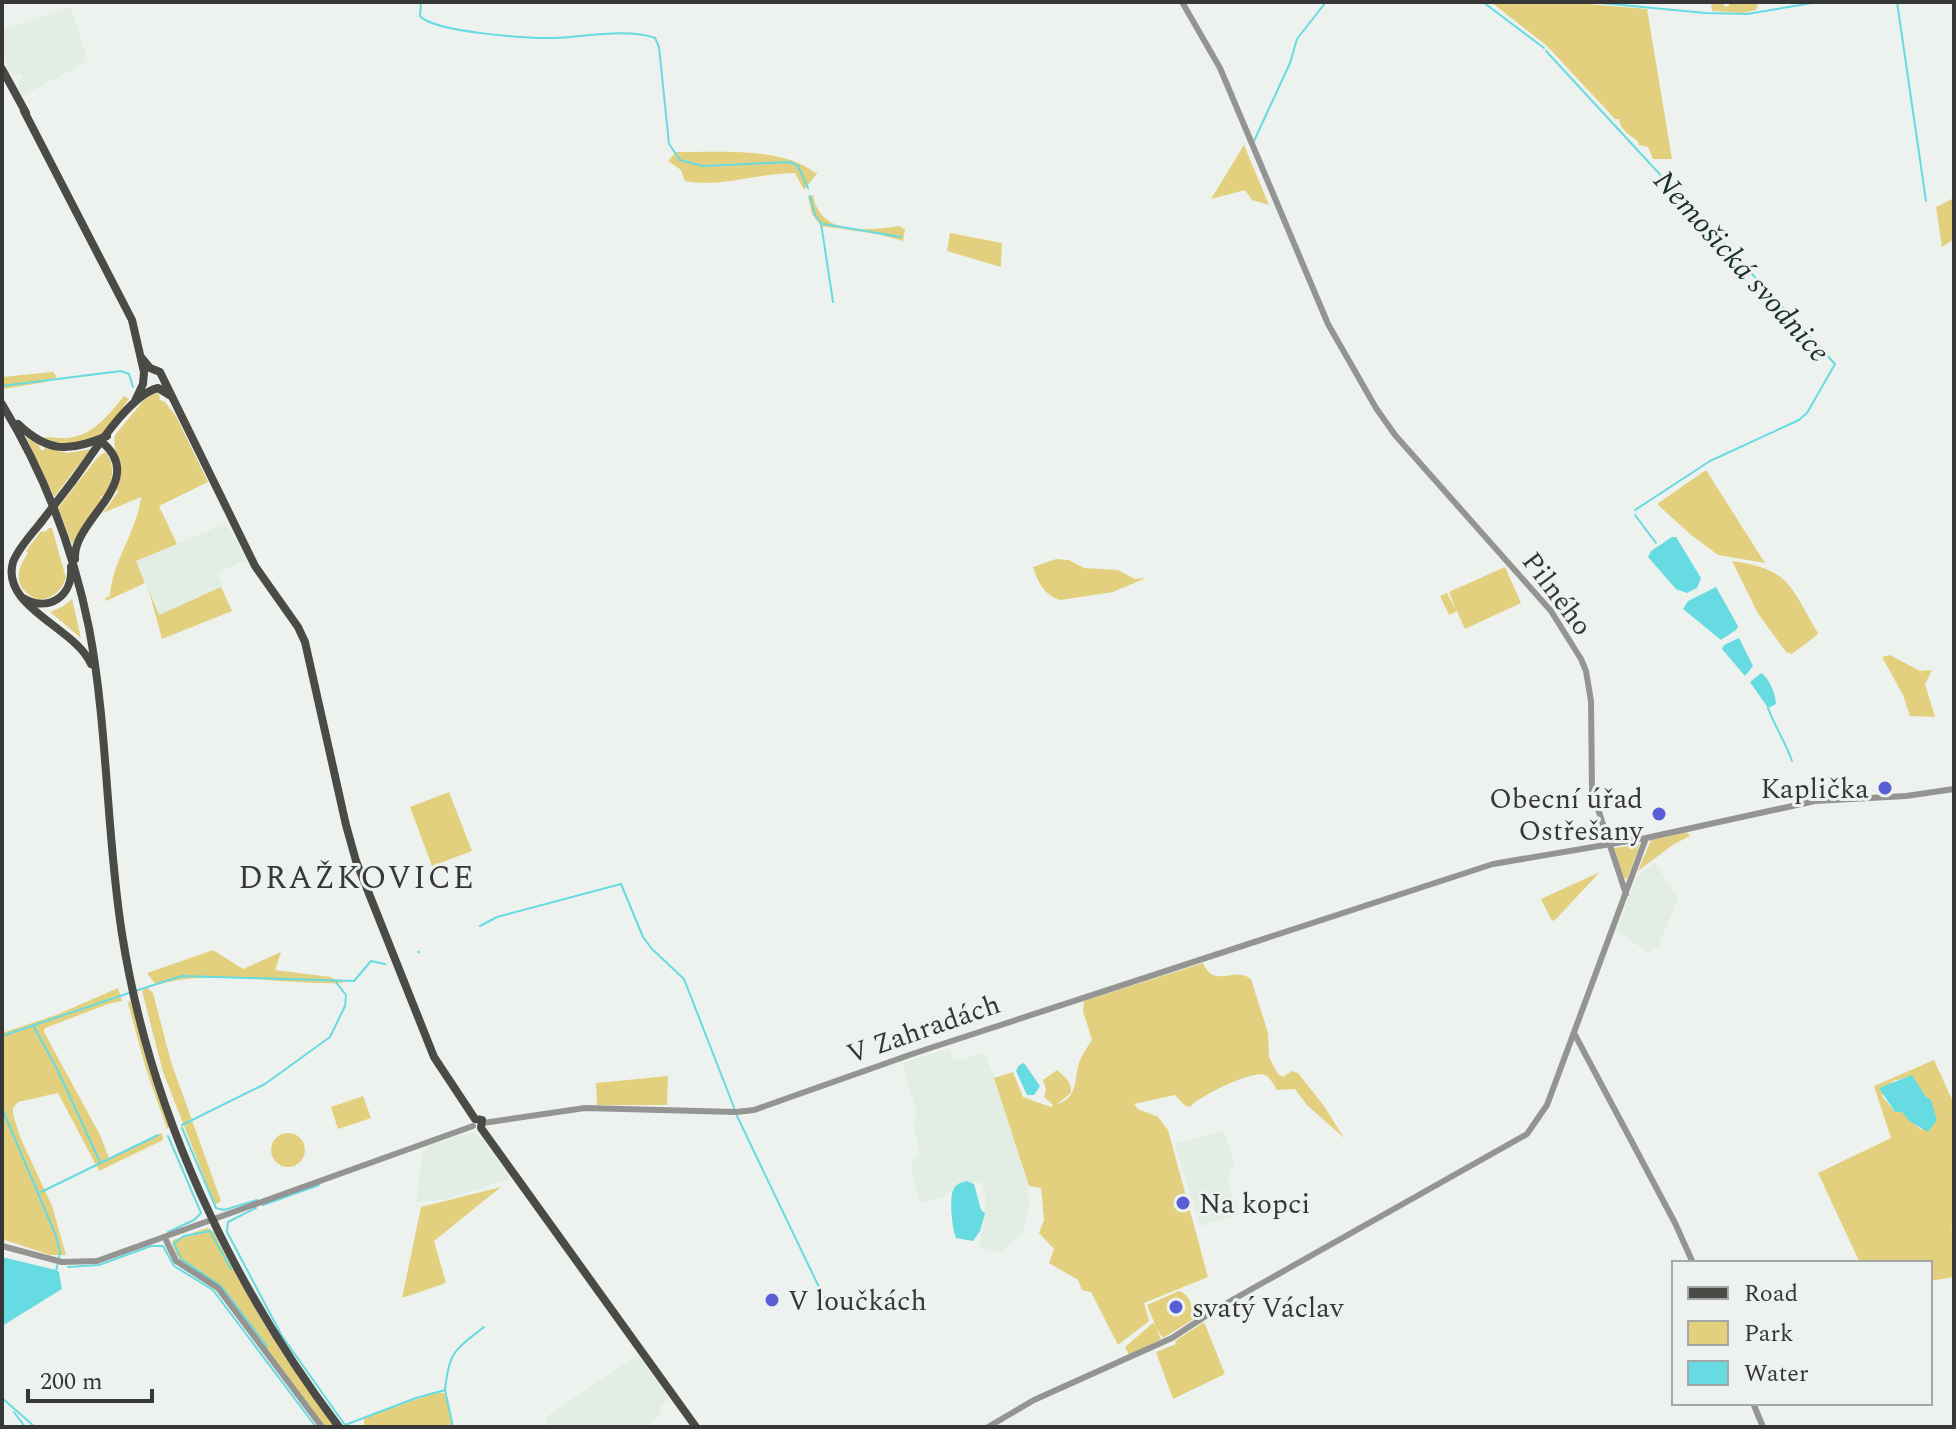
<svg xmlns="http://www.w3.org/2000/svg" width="1956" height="1429" font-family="Spectral,serif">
<rect width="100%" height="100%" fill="#eef2ef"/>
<!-- built -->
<path fill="#e2ede3" d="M 71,7 L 88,61 L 22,96 L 17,83 L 23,78 L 21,74 L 13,76 L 2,56 L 2,30 Z
M 226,523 L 247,559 L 217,573 L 223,586 L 158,615 L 136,561 Z
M 1655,862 L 1678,899 L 1658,947 L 1648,953 L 1617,930 L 1636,877 Z
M 950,1048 L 953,1059 L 959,1061 L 984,1052 L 995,1079 L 1028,1185 L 1029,1205 L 1024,1228 L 1019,1237 L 1006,1247 L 1004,1253 L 979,1247 L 986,1199 L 982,1183 L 963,1181 L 942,1197 L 920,1203 L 915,1186 L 911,1161 L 920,1153 L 913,1123 L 917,1114 L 902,1063 Z
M 1224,1130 L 1234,1162 L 1227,1178 L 1239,1214 L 1200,1226 L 1175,1144 Z
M 468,1133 L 476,1134 L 482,1138 L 511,1178 L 444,1200 L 416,1202 L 422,1155 L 427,1147 Z
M 638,1355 L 669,1398 L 659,1409 L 661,1415 L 645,1427 L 548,1427 L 546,1417 Z"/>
<!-- green -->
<path fill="#e3d07e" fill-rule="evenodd" d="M 1491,2 L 1564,2 L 1647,9 L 1672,159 L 1653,159 L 1648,147 L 1639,145 L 1638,141 C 1630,136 1620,129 1619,119 L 1615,119 L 1547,46 Z
M 1711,2 L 1723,2 L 1725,7 L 1729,6 L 1729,2 L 1759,2 L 1756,10 L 1743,13 L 1712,11 Z
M 1244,145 L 1269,205 L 1252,200 L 1245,190 L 1211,199 Z
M 676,152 C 717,153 783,146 815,173 L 818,172 L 804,190 L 795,173 C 760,173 717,188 685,181 L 681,170 L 668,161 Z
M 813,195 C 820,236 867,231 899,226 L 905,230 L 903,241 L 877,234 L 821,226 L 812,214 L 808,197 Z
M 1954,198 L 1954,239 L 1942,247 L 1936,207 Z
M 950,233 L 1002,243 L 1001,267 L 947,251 Z
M 53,372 L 57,377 L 46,382 L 4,389 L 2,377 Z
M 154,393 L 159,394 L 160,400 L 165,402 L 176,416 L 208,482 L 159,506 L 177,544 L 136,561 L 145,583 L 106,601 L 105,598 L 110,596 C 112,561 137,532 141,497 L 103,513 L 118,492 L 116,490 C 125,466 111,453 115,435 L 143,401 Z
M 124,396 L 129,399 C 121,409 116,421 106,430 C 89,446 61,446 42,438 C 50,436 59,439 68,438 C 94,435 108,415 124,396 Z
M 26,437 L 40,446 L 39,448 L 43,451 L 45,448 L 68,453 L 91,449 L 54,497 Z
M 105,452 C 117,466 112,483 104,497 L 100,496 L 102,500 L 72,544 L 58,508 L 97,458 Z
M 1706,470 L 1765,563 L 1718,555 L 1690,534 L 1657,504 Z
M 49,528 L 52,528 L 66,578 C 61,592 53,598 39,600 C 13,590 15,571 28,553 L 26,551 L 41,531 L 45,532 Z
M 1056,559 L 1069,560 L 1084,568 L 1118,570 L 1135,579 L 1146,578 L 1113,592 L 1061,600 C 1044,596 1038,582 1033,567 Z
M 1732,561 C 1791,569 1790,587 1818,633 L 1817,635 L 1792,654 L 1786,652 L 1757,612 Z
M 1505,567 L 1521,603 L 1465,629 L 1457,611 L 1449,615 L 1440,596 L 1447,593 L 1456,610 L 1449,592 Z
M 221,587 L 232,611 L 162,639 L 149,591 L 159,615 Z
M 72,599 L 81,638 L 50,612 L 62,607 Z
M 1890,655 L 1920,671 L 1932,670 L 1925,684 L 1935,717 L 1910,716 L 1903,695 L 1882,657 Z
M 449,792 L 472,851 L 432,866 L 410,807 Z
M 1687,832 L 1690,836 L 1674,844 L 1638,871 L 1651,840 Z
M 1640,844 L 1627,879 L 1623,878 L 1614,848 Z
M 1600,872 L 1555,920 L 1552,921 L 1541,899 Z
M 213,950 L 243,969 L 281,952 L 275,970 L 330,977 L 344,983 C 282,986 216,968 156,985 L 147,973 Z
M 1203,963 C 1215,990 1234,965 1251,979 L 1268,1033 L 1269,1057 L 1278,1074 L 1283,1077 L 1292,1071 L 1298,1073 L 1324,1106 L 1344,1138 L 1307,1105 L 1295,1089 L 1277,1090 C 1274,1085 1270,1077 1265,1075 C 1254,1069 1197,1097 1190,1107 L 1184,1105 L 1175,1095 L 1134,1104 L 1138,1109 L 1158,1117 L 1168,1130 L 1208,1277 L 1144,1303 L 1149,1321 L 1118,1345 L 1091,1292 L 1082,1290 L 1078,1280 L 1049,1263 L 1054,1249 L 1039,1233 L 1044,1220 L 1041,1188 L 1029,1186 L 994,1078 L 1013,1072 L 1023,1097 L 1051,1107 L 1053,1105 L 1044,1097 L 1046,1089 L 1043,1080 L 1057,1070 C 1065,1077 1072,1082 1071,1093 L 1057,1104 C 1080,1098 1073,1076 1081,1058 C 1084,1052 1088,1046 1092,1040 L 1083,1011 L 1084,1001 Z
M 146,987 L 153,993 L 171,1062 L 221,1201 L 215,1205 L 163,1072 L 142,991 Z
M 118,988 L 122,1001 L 108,1004 L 45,1028 L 44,1032 L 100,1135 L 109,1158 L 162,1133 L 163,1140 L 99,1171 L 58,1093 L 18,1102 L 13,1108 L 13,1114 L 20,1137 L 52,1206 L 66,1255 L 50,1255 L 2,1239 L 2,1033 L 56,1015 Z
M 130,1000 L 169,1127 L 167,1129 L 145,1066 L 128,1003 Z
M 1934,1060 L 1954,1104 L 1954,1226 L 1951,1230 L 1954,1233 L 1954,1277 L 1930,1281 L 1930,1263 L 1860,1263 L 1818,1173 L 1891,1138 L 1874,1086 ZM 1912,1076 L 1926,1097 L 1921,1130 L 1902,1112 L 1895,1112 L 1882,1096 L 1893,1081 Z
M 668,1076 L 667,1105 L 597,1105 L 596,1083 Z
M 363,1096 L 371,1118 L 338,1129 L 331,1107 Z
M271 1150a17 17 0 1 1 34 0a17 17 0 1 1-34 0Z
M 501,1187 L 434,1241 L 446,1283 L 402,1298 L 421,1207 Z
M 204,1229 L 208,1228 L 214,1232 C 248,1301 288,1366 335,1427 L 325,1427 L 224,1291 L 214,1281 L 179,1260 L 180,1256 L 177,1257 L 172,1244 L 173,1240 Z
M 1179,1291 C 1193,1296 1192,1310 1194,1319 L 1163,1338 L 1156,1328 L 1161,1339 L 1129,1355 L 1125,1347 L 1153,1323 L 1156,1327 L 1147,1305 Z
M 1204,1322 L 1225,1374 L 1173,1399 L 1156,1352 L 1176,1344 L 1175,1341 Z
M 437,1392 L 446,1394 L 453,1427 L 364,1427 L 364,1418 Z"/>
<!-- water -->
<path fill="#66dbe1" d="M 1672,537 L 1676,537 L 1701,578 L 1697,588 L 1687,593 L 1676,589 L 1648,557 L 1651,551 Z
M 1716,587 L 1738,626 L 1736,630 L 1721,640 L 1683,609 L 1688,601 Z
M 1739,638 L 1753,666 L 1745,676 L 1722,649 L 1724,645 Z
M 1761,673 C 1770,679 1775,693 1776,704 L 1768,708 L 1750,682 Z
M 1024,1063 L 1040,1086 L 1034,1095 L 1027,1095 L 1016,1071 L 1019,1065 Z
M 1912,1075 L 1926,1097 L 1931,1100 L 1937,1120 L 1928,1132 L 1909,1121 L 1902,1112 L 1895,1112 L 1879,1088 Z
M 967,1181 L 974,1184 L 981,1210 L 985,1213 L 980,1231 L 973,1241 L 956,1238 C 952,1229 948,1194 955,1187 C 958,1183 963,1182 967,1181 Z
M 2,1257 L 56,1270 L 59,1272 L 62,1289 L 2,1326 Z"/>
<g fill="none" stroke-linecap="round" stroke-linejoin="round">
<!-- stream -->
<path stroke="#66dbe1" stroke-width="2" d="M 421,2 L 420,16 C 433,32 531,39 554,38 C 583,37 628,28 655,38 L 659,47 L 669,144 L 680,160 L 703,166 L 790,162 L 798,166 L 808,188
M 1483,2 L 1544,48
M 1591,2 L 1705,13 L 1747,14 L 1818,2
M 1897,2 L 1926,201
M 1546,51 L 1835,364 L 1807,413 L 1799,420 L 1710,461 L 1635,510
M 1254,141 L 1290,63 L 1297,39 L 1326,2
M 810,196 L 815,215 L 821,223 L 833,302
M 824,224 L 901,237
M 2,386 L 121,371 L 129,374 L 133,387
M 1635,515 L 1656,543
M 1768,708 C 1775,727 1785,741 1792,761
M 480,926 L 497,917 L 621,884 L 643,937 L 652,949 L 684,979 L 735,1110
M 418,952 L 419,952
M 135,991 L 182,976 L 354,981 L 371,961 L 385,964
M 34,1027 L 58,1071 L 100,1162
M 2,1036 L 129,993
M 2,1108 L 56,1236 L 60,1253 L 56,1271
M 737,1116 L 828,1306
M 182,1125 L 265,1084 L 330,1037 L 345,1006 L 346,995 L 335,981
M 182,1128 L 216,1208 L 224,1210 L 257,1200
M 168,1136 L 201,1213 L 194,1220 L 168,1232
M 41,1192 L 158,1135
M 263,1205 L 319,1185
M 256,1208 L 228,1222 L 227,1232 L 282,1336 L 345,1425 L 416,1398 L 445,1390 L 453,1427
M 68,1267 L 99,1265 L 151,1246 L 163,1246 L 174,1266 L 213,1290 L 316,1427
M 231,1269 L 210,1231 L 184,1236 L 174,1243 L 181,1259 L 221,1286 L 267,1346
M 445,1390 C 449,1351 455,1350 484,1327
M 2,1398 L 35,1427
M 14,1412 L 25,1427"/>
<!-- minor -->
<path stroke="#949593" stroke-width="6" d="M 1182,2 L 1220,68 L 1328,324 L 1376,408 L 1395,435 L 1551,611 L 1581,659 L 1586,671 L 1591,701 L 1592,791 L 1626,894
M 1574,1033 L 1675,1223 L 1693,1263
M 483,1123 L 585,1108 L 736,1112 L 754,1110 L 918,1052 L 1493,864 L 1646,838 L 1815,801 L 1906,796 L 1954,789
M 165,1238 L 176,1261 L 218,1288 L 322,1427
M 2,1246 L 62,1262 L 97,1261 L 473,1126
M 1753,1403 L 1763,1427
M 988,1427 L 1034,1400 L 1172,1338 L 1218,1308 L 1527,1134 L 1547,1105 L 1646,838"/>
<!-- major -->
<path stroke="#4a4b47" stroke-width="8" d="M 2,69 L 26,113
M 24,111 L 132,320 L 144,372 L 143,384 L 135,401
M 141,357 L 150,368 L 160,372 L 255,566 L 298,627 L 305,642 L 346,825 L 356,861 L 434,1057 L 475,1119 L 482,1120 L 481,1128 L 696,1427
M 2,404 C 44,473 73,548 89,628 C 108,728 106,833 122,934 C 150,1112 231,1284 339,1427
M 18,424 C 48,453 70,452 107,436
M 72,482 C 91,457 128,395 158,388 L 171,396
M 42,521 C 32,534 19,547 13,562 C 0,607 76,628 91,664
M 75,559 C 72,520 149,482 102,442
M 23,598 C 49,613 73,596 71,567"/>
<!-- major-bridge -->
<path stroke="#4a4b47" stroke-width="8" d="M 42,521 L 72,482"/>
</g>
<!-- markers -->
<g fill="#595ed6" stroke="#eef2ef" stroke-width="3">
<circle cx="1885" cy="788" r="8"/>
<circle cx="1659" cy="814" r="8"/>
<circle cx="1183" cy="1203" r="8"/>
<circle cx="772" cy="1300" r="8"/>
<circle cx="1176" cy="1307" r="8"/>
</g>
<g text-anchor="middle" stroke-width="6" stroke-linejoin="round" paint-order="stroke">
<!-- street labels -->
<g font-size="28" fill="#363736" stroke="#eef2ef">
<text transform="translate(1558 593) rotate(53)" y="10">Pilného</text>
<text transform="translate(923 1028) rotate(-19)" y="10">V Zahradách</text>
</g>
<!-- poi labels -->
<g font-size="28" fill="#363736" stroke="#eef2ef" text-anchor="start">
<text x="1869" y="798" text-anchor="end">Kaplička</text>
<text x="1643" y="808" text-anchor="end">Obecní úřad<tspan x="1643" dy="32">Ostřešany</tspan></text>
<text x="1199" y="1213">Na kopci</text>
<text x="788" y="1310">V loučkách</text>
<text x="1192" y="1317">svatý Václav</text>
</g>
<!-- water labels -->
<g font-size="30" font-style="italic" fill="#1a2f30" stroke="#eef2ef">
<text transform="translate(1742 266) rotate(48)" y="10">Nemošická svodnice</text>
</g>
<!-- quarter labels -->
<g font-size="32" letter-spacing="2" fill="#363736" stroke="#eef2ef">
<text x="357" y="888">DRAŽKOVICE</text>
</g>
</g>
<!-- border -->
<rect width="1956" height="1429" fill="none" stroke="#363736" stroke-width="8"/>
<!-- legend -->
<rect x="1672" y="1261" width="260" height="144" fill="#eef2ef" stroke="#a4a7a5" stroke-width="2"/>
<rect x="1688" y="1287" width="40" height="12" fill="#4a4b47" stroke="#a4a7a5" stroke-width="2"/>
<text x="1744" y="1301" font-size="24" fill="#363736">Road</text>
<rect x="1688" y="1321" width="40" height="24" fill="#e3d07e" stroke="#a4a7a5" stroke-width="2"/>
<text x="1744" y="1341" font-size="24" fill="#363736">Park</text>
<rect x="1688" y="1361" width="40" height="24" fill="#66dbe1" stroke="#a4a7a5" stroke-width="2"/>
<text x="1744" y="1381" font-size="24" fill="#363736">Water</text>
<!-- scale -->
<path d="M28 1389v12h124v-12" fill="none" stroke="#363736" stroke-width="4"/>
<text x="40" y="1389" font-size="24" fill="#363736" stroke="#eef2ef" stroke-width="6" paint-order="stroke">200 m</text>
</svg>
